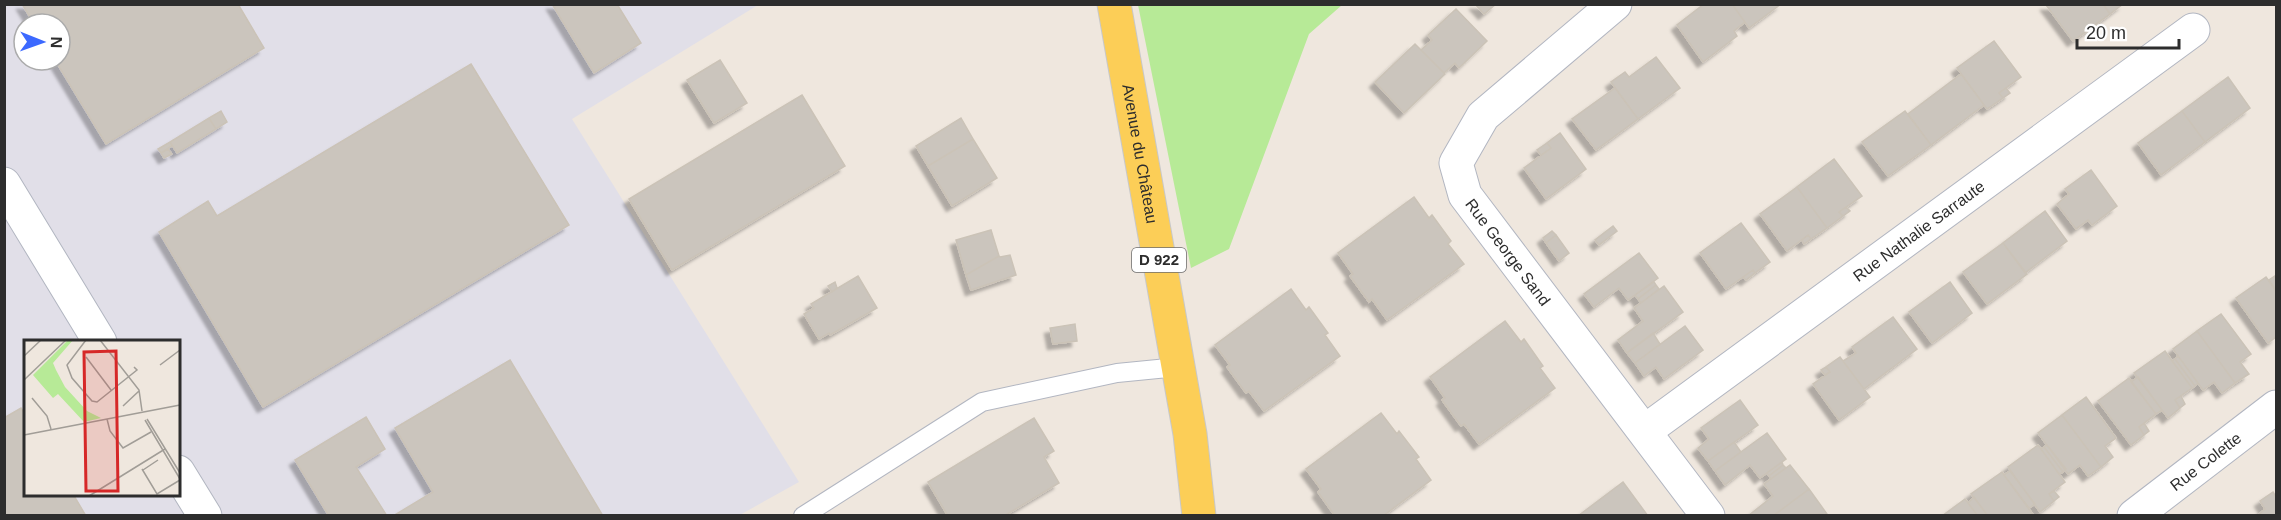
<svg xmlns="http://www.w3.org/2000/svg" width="2281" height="520" font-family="Helvetica,sans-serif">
<defs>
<filter id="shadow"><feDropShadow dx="-5.5" dy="5.5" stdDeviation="1.5" flood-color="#0004"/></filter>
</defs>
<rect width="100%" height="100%" fill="#efe7de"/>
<!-- industrial -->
<path fill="#e1dfe8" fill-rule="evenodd" d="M 4,5 L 758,5 L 572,119 L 799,482 L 738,516 L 5,515 ZM 24,24 L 60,24 L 60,60 L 24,60 ZM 26,342 L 178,342 L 178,494 L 26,494 Z"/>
<!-- green -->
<path fill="#b7ea97" d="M 1138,5 L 1342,5 L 1309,34 L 1229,249 L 1191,268 Z"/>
<!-- building -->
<path fill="#cbc5bd" stroke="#cbc3b7" stroke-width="1.5" filter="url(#shadow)" d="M 22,4 L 238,4 L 264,48 L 106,144 L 55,60 L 60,60 L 60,24 L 34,24 Z
M 552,4 L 617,4 L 641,43 L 594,73 Z
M 1475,4 L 1496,4 L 1484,14 Z
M 1704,4 L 1732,4 L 1745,22 L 1734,31 L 1737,36 L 1703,62 L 1677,25 Z
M 1732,4 L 1781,4 L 1749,28 Z
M 2103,4 L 2123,4 L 2110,14 Z
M 2103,4 L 2110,14 L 2073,41 L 2046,5 Z
M 1456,9 L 1487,41 L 1459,68 L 1455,63 L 1444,73 L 1421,50 L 1432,40 L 1428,35 Z
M 1994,41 L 2021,77 L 1999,93 L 2003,98 L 1987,109 L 1957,68 Z
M 1415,44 L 1445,74 L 1404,113 L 1375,82 Z
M 1656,57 L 1680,88 L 1638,119 L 1611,82 L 1625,72 L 1629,77 Z
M 720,60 L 747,103 L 714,123 L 687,80 Z
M 471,64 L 569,225 L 263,407 L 159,232 L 208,201 L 217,216 Z
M 1961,74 L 1984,105 L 1931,145 L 1908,114 Z
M 2228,77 L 2250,108 L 2205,142 L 2182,111 Z
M 1615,88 L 1638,119 L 1596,150 L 1572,119 Z
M 2006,88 L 2010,93 L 2003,98 L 1999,93 Z
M 802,95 L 845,166 L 672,270 L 629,199 Z
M 221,111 L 227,122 L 216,129 L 209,118 Z
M 1905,111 L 1931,145 L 1888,176 L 1862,142 Z
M 2182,111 L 2205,142 L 2161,175 L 2138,143 Z
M 209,118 L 216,129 L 177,153 L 170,142 Z
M 961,118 L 973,139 L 928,166 L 916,146 Z
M 1560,133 L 1586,169 L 1546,199 L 1524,168 L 1551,148 L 1547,143 Z
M 973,139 L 997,178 L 952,206 L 928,166 Z
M 170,142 L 172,146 L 161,153 L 158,149 Z
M 1547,143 L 1551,148 L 1541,155 L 1537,150 Z
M 168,149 L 172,154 L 164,158 L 161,153 Z
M 1834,159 L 1862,196 L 1839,212 L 1843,216 L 1827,228 L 1797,187 Z
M 2091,170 L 2117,206 L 2092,225 L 2088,220 L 2076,229 L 2057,204 L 2069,194 L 2065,189 Z
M 1797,187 L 1827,228 L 1811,239 L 1808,235 L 1787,251 L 1760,214 Z
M 1414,197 L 1429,218 L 1432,215 L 1451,241 L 1448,244 L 1464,264 L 1387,320 L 1372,299 L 1369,302 L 1350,276 L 1353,274 L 1338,253 Z
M 1846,207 L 1850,211 L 1843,216 L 1839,212 Z
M 2045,211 L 2067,241 L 2025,273 L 2003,243 Z
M 1741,223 L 1770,262 L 1755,273 L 1753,270 L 1726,289 L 1700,253 Z
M 1613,226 L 1617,231 L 1599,245 L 1595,240 Z
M 991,230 L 999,256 L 966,275 L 956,240 Z
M 1552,231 L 1556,235 L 1546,243 L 1543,238 Z
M 1556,235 L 1569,253 L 1559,261 L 1546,243 Z
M 1808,235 L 1811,239 L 1804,244 L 1802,240 Z
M 2003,243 L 2027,274 L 1987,304 L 1963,272 Z
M 1639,253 L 1658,278 L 1628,300 L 1619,288 L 1594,307 L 1584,294 Z
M 1010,255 L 1016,275 L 971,290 L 966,275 L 999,256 L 1000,257 Z
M 1753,270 L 1755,273 L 1746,280 L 1743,277 Z
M 858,276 L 877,308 L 830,335 L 829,333 L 819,339 L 804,314 L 814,308 L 811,304 Z
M 2275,276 L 2276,279 L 2276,291 L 2269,280 Z
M 2266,277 L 2276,291 L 2276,337 L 2268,343 L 2236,298 Z
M 835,282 L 837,288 L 832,292 L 828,286 Z
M 1654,282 L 1656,285 L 1638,299 L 1635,295 Z
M 1950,282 L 1972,313 L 1932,343 L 1909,312 Z
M 1656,285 L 1659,289 L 1641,303 L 1638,299 Z
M 1664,286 L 1683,312 L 1627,353 L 1618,340 L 1643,321 L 1634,308 Z
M 1291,289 L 1306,310 L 1309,307 L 1328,333 L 1325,335 L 1340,356 L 1264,411 L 1249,391 L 1246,393 L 1227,367 L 1230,365 L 1215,345 Z
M 2221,314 L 2251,354 L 2240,362 L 2249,374 L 2235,383 L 2197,331 Z
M 1893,317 L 1917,349 L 1864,389 L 1843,361 L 1856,353 L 1852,347 Z
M 1505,321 L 1521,342 L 1524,339 L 1543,366 L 1540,368 L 1555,388 L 1479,444 L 1464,424 L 1461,426 L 1442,400 L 1445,398 L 1430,377 Z
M 1075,324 L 1077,341 L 1053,344 L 1050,328 Z
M 1685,326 L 1703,350 L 1664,379 L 1656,367 L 1644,376 L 1635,363 Z
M 2197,331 L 2235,383 L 2222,393 L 2214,382 L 2203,390 L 2173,349 Z
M 1653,333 L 1660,344 L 1635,363 L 1627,353 Z
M 2165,351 L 2192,388 L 2175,400 L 2180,408 L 2168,418 L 2134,373 Z
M 2178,356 L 2198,383 L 2195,386 L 2175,359 Z
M 1840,357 L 1870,397 L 1839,420 L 1813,384 L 1830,372 L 1826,367 Z
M 2175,359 L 2195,386 L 2192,388 L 2172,361 Z
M 510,360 L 603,516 L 393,516 L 433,492 L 395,428 Z
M 1826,367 L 1830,372 L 1825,375 L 1821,370 Z
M 2138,377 L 2162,410 L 2156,414 L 2131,382 Z
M 2129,378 L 2156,414 L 2139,427 L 2144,435 L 2131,445 L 2098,401 Z
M 2181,396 L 2185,404 L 2180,408 L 2175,400 Z
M 2086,397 L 2116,438 L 2105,446 L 2113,457 L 2101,467 L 2062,415 Z
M 1740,400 L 1758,425 L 1708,461 L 1698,448 L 1709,439 L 1701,428 Z
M 21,408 L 26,416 L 26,494 L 73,494 L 86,516 L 4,516 L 4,418 Z
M 1381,413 L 1397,434 L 1399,431 L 1419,457 L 1416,459 L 1431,480 L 1383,516 L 1335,516 L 1318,492 L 1321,489 L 1306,469 Z
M 2062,415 L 2101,467 L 2088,476 L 2080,465 L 2068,474 L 2038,433 Z
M 366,417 L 385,449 L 356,467 L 387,516 L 329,516 L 295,460 Z
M 1034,418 L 1054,451 L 1044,457 L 1059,483 L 1004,516 L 948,516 L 928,482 Z
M 2144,423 L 2149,431 L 2144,435 L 2139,427 Z
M 1767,433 L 1786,459 L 1760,478 L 1750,465 L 1725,485 L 1715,471 Z
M 1734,442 L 1741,452 L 1715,471 L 1708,461 Z
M 2038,445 L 2065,482 L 2049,494 L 2054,501 L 2040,512 L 2008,467 Z
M 2047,445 L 2066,469 L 2063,472 L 2044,447 Z
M 2044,447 L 2063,472 L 2059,474 L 2041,449 Z
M 1782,462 L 1783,465 L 1769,476 L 1767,473 Z
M 1783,465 L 1786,468 L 1771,479 L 1769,476 Z
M 1790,465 L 1809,489 L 1773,516 L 1748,516 L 1773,496 L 1764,484 Z
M 2010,471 L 2035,504 L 2029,508 L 2004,475 Z
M 2002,472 L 2004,475 L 2034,516 L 1988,516 L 1971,494 Z
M 1623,482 L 1648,516 L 1578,516 Z
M 1809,489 L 1827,514 L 1773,516 Z
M 2054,491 L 2059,497 L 2054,501 L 2049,494 Z
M 2273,492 L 2276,497 L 2276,516 L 2257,516 L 2265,509 L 2260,501 Z
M 1974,497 L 1988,516 L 1978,516 L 1968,503 Z
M 1965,499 L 1978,516 L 1942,516 Z"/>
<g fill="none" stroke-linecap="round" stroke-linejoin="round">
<!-- lane casing -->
<g stroke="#b2b6c1" stroke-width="20">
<path id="lane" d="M 803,516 L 982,402 L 1117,373 L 1178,367"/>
</g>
<!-- street casing -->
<g stroke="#b2b6c1" stroke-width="35">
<g id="street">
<path id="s1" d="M 1615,4 L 1483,116 L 1456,163 L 1465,195 L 1708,516"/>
<path d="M 4,184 L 100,342"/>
<path id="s2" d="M 1645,431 L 2193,30"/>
<path d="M 178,472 L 205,516"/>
<path id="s3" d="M 2134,516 L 2276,407"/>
</g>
</g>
<!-- primary casing -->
<g stroke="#c8c8c8" stroke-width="35">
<g id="primary">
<path id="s4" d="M 1114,4 L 1190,434 L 1199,516"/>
</g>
</g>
<!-- lane -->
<use href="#lane" stroke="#fff" stroke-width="18"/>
<!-- street -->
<use href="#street" stroke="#fff" stroke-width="33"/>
<!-- primary -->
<use href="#primary" stroke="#fcce57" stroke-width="33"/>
</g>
<g text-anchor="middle" stroke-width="4.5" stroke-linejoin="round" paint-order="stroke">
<!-- shield labels -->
<rect fill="#fff" stroke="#6c6c6c" stroke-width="1.5" x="1132" y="248" width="54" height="24" rx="4.5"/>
<g font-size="15" font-weight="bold" fill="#2d2d2d">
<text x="1159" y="265">D 922</text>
</g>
<!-- street labels -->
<g font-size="16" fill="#2d2d2d" stroke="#fff">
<text dy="6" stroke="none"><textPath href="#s4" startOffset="152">Avenue du Château</textPath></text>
<text dy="6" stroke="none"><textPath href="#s2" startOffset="339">Rue Nathalie Sarraute</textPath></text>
<text dy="6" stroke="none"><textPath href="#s1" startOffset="332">Rue George Sand</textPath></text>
<text dy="6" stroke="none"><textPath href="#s3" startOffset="90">Rue Colette</textPath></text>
</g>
</g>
<!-- overview -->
<g transform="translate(24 340)">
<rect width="156" height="156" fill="#efe7de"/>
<path d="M 44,0 L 49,0 L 29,23 L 32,30 L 41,47 L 63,71 L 77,78 L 60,82 L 34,54 L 29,58 L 9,35 Z" fill="#b7ea97"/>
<path fill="none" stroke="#a19d97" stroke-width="1.5" d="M 62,0 L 43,25 L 48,38 L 68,61 L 73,62 L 113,30 L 110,27M 76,0 L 115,50 L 118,71M 0,16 L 17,0M 62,17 L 87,50M 136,25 L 156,10M 0,40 L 42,0M 8,58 L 23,76 L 27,89M 99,66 L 115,51M 83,79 L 86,91 L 99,108 L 127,92M 123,79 L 156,133M 121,80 L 156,139M 0,95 L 156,65M 118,129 L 133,154 L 156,140M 119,130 L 134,120M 65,156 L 141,109"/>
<path fill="#d62828" fill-opacity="0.15" stroke="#d62828" stroke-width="3" d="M 92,11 L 94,151 L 62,151 L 60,12 Z"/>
<rect width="156" height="156" fill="none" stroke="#2d2d2d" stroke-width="3"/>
</g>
<!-- border -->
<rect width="2281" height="520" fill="none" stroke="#2d2d2d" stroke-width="12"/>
<!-- north arrow -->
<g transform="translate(42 42) rotate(91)"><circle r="28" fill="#ffffff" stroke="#ababab" stroke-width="1.5"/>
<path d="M0-4.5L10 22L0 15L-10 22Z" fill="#3c69ff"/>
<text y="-9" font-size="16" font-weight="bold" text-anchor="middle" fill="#2d2d2d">N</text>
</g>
<!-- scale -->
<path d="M2077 39v9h102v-9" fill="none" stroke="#2d2d2d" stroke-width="3"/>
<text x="2086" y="39" font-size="18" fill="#2d2d2d" stroke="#ffffff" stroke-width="4.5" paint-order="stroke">20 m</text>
</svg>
